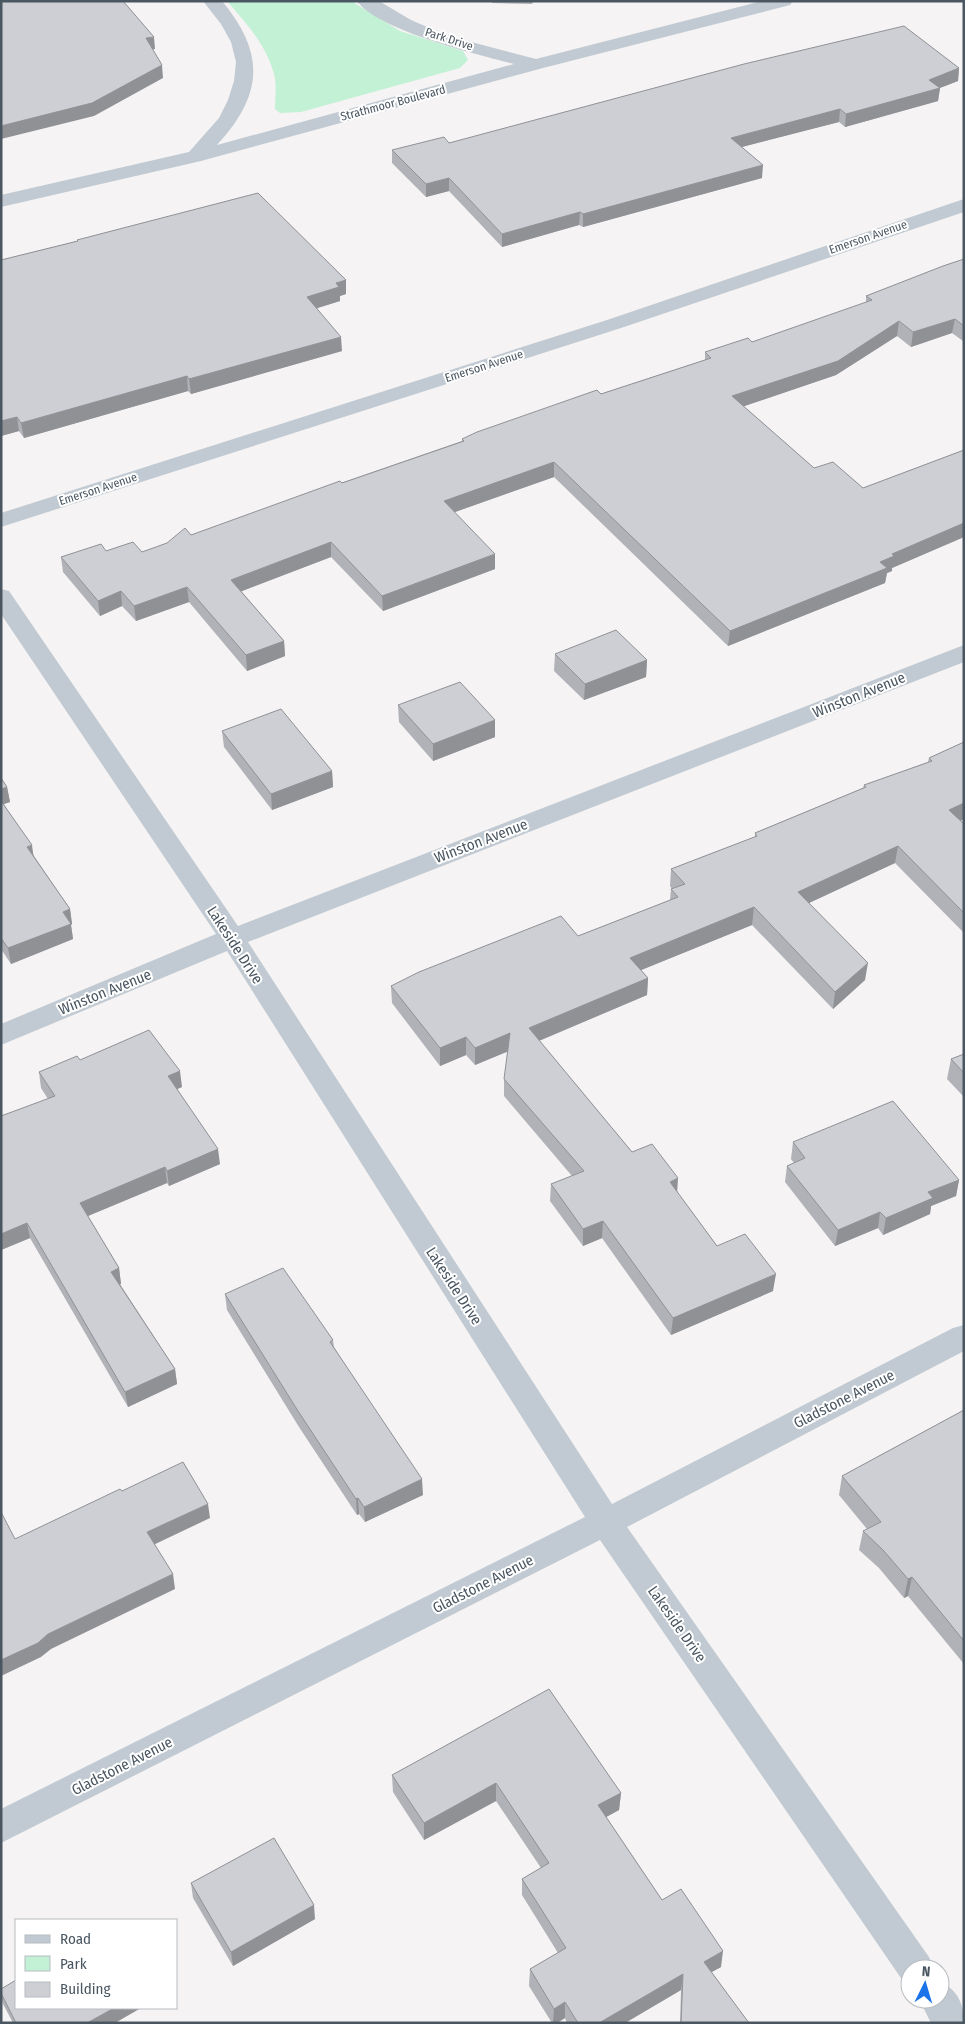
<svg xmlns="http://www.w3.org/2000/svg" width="965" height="2024" font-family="'Fira Sans Condensed',sans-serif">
<rect width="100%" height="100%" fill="#f5f3f3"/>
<!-- green -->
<path fill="#c3f1d5" d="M 227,1 L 351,1 L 400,31 L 463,51 L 468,60 L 460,68 L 301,112 L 280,113 L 275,109 C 275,98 277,85 274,74 C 266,44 246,23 227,1 Z"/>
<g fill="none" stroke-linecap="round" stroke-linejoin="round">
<!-- street -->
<path fill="#c1cad2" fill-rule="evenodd" d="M 203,1 L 222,1 C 265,53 264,94 217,145 L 514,64 C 479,55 377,30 357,1 L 379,1 L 411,20 L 432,29 L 475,43 L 536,59 L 762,1 L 793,1 L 790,5 L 543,68 L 201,161 L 1,207 L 1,195 L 189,152 L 219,118 L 228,100 L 234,81 L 236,62 L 231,42 L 221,24 Z
M 964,199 L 964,212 L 621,328 L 1,527 L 1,513 L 607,320 Z
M 1,589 L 9,591 L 238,926 L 964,645 L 964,662 L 248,942 L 612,1504 L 953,1328 L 964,1325 L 964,1351 L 627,1527 L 929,1957 L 934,1969 L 910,1969 L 910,1984 L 903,1981 L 600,1540 L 1,1843 L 1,1809 L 585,1517 L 227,951 L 1,1045 L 1,1024 L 216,934 L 1,614 Z
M 940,1982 C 958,1990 964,2004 964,2023 L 931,2023 L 919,1999 L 940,1999 Z"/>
</g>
<!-- wall -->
<path fill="#b0b2b7" d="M 492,1 L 536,1 L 536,2 L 533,2 L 532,4 L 492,3 Z
M 959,68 L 958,81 L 940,88 L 938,101 L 845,127 L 839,122 L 742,147 L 762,178 L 583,227 L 579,225 L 502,247 L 449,191 L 426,197 L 392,163 L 392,150 L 449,143 Z
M 77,240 L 346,280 L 346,294 L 340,296 L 340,301 L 317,308 L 342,351 L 191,394 L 188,391 L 24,438 L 19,431 L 1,436 L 1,260 L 77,241 Z
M 964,259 L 964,341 L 963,341 L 952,333 L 911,347 L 897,336 L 836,375 L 743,406 L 814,468 L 863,488 L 964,450 L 964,537 L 892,568 L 892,571 L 887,573 L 885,583 L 728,646 L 554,477 L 454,512 L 495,569 L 383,611 L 331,557 L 241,591 L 284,641 L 285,656 L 247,671 L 189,602 L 136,621 L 122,606 L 100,616 L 63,572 L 61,557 L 106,551 L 142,552 L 462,441 L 462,439 L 705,360 L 705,352 L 752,342 L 866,303 L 866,296 Z
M 555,654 L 647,660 L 646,677 L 584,700 L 554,671 Z
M 398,705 L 495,737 L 433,761 L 399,722 Z
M 222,731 L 332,771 L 333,787 L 272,810 L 224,747 Z
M 964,742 L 964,819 L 961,821 L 964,824 L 964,933 L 895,863 L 809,903 L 865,980 L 833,1009 L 752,925 L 641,970 L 648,978 L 647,995 L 539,1041 L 632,1152 L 677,1192 L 717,1246 L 773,1291 L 671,1335 L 602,1238 L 583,1246 L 550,1201 L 551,1184 L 572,1176 L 504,1096 L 504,1079 L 508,1051 L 475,1065 L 466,1055 L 440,1066 L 392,1003 L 391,986 L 578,936 L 670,900 L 671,889 L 672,889 L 670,886 L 671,869 L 755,837 L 755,833 L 863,788 L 864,785 L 928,762 L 929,758 Z
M 1,778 L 7,787 L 10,802 L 4,804 L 34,856 L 70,909 L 72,924 L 71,925 L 73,939 L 11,964 L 1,949 Z
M 964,1054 L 964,1097 L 947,1079 L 951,1059 Z
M 80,1060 L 182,1087 L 177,1089 L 220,1164 L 169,1186 L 167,1183 L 88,1216 L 119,1268 L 121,1284 L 120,1284 L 175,1369 L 177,1384 L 128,1407 L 30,1238 L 1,1250 L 48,1099 L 41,1088 L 39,1072 Z
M 793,1142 L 959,1180 L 956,1196 L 931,1206 L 930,1214 L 883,1235 L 878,1228 L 835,1246 L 785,1182 L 787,1166 L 794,1163 L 791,1159 Z
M 225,1294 L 333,1340 L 334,1347 L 423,1495 L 365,1522 L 359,1514 L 357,1515 L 299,1427 L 227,1310 Z
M 964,1410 L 964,1664 L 908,1596 L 904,1598 L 879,1568 L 859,1550 L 863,1531 L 867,1529 L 839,1495 L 842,1476 Z
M 392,1775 L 621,1793 L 619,1810 L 606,1817 L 662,1900 L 721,1967 L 711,1972 L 749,2023 L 680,2023 L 681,1990 L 625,2023 L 567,2023 L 565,2018 L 557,2023 L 552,2023 L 529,1986 L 530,1969 L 558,1953 L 522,1895 L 522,1879 L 541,1868 L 496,1801 L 424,1840 L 393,1792 Z
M 191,1883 L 315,1919 L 233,1966 L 193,1898 Z
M 1,1989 L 115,2023 L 13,2023 L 3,2004 L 1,1996 Z"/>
<!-- shaded-wall -->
<path fill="#909195" d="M 154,37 L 155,49 L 147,51 L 146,38 Z
M 162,65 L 163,78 L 94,116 L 1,139 L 1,126 Z
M 959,68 L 958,81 L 937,89 L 940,88 L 938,101 L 845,127 L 846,114 L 929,80 Z
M 840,109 L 839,122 L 730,150 L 731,138 Z
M 763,165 L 762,178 L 583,227 L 583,214 Z
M 449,178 L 449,191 L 426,197 L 426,184 Z
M 580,212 L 579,225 L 502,247 L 502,234 Z
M 346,280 L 346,294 L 340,296 L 340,301 L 308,311 L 307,297 L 336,283 Z
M 955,319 L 952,333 L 911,347 L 913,332 Z
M 899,321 L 897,336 L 836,375 L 730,411 L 732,396 Z
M 341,337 L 342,351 L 191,394 L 189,379 Z
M 187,376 L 188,391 L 24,438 L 21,423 Z
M 17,417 L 19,431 L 1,436 L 1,421 Z
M 554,462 L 554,477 L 444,516 L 444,501 Z
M 964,523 L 964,537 L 892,568 L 892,571 L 887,573 L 885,583 L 728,646 L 730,631 L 880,562 L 892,554 Z
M 331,542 L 331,557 L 232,595 L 231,580 Z
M 495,554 L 495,569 L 383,611 L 382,596 Z
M 187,587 L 189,602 L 136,621 L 134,606 Z
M 121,591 L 122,606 L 100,616 L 98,601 Z
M 284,641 L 285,656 L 247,671 L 246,655 Z
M 647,660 L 646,677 L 584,700 L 585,684 Z
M 495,720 L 495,737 L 433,761 L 433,744 Z
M 332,771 L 333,787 L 272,810 L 271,794 Z
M 7,787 L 10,802 L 1,805 L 1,789 Z
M 964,803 L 964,819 L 946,827 L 949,810 Z
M 32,845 L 34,860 L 27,847 Z
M 898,846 L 895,863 L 796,909 L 798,892 Z
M 754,907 L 752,925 L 629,975 L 630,958 Z
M 70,909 L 72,924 L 71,925 L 73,939 L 11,964 L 8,948 L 63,912 Z
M 868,963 L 865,980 L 833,1009 L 835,992 Z
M 648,978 L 647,995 L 529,1045 L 529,1028 Z
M 510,1033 L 509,1051 L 475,1065 L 475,1048 Z
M 466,1037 L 466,1055 L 440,1066 L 440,1048 Z
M 180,1071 L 182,1087 L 170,1092 L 168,1076 Z
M 218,1149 L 220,1164 L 169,1186 L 167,1171 Z
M 165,1167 L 167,1183 L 83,1218 L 80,1203 Z
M 678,1178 L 677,1195 L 670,1182 Z
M 959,1180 L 956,1196 L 931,1206 L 930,1214 L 883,1235 L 886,1218 L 928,1192 Z
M 880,1212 L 878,1228 L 835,1246 L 838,1230 Z
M 603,1221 L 602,1238 L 583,1246 L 583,1229 Z
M 27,1223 L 30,1238 L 1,1250 L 1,1234 Z
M 119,1268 L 121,1284 L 114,1287 L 111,1272 Z
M 776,1274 L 773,1291 L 671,1335 L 673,1318 Z
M 175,1369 L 177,1384 L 128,1407 L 125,1392 Z
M 422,1479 L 423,1495 L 365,1522 L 364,1507 Z
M 358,1498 L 359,1514 L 357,1515 L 356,1499 Z
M 208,1504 L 210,1518 L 149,1547 L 147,1532 Z
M 173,1574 L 175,1589 L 51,1649 L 41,1657 L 1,1676 L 1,1660 L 48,1634 Z
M 912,1577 L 908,1596 L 904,1598 L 908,1579 Z
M 496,1783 L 496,1801 L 424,1840 L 424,1823 Z
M 621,1793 L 619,1810 L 597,1822 L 598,1805 Z
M 314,1905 L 315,1919 L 233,1966 L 231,1952 Z
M 723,1951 L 721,1967 L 701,1978 L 704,1962 Z
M 683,1974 L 681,1990 L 625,2023 L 599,2023 Z
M 565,2002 L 565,2018 L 557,2023 L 553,2023 L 554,2009 Z
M 114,2008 L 141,2008 L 115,2023 L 87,2023 Z"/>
<!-- building -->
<path fill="#cdcfd5" stroke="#909195" d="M 1,1 L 123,1 L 154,37 L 146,38 L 162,65 L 92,103 L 1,126 Z
M 904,26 L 959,68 L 929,80 L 940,88 L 846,114 L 840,109 L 731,138 L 763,165 L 583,214 L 580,212 L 502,234 L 449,178 L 426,184 L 392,150 L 444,137 L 449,143 L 744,64 Z
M 258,193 L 346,280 L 336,283 L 339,287 L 307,297 L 341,337 L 189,379 L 187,376 L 21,423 L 17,417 L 1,421 L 1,260 L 78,241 L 77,240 Z
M 964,259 L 964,326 L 955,319 L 913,332 L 899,321 L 838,361 L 732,396 L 814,468 L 833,462 L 863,488 L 964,450 L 964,523 L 892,554 L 894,556 L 880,562 L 887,568 L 730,631 L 554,462 L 444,501 L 495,554 L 382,596 L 331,542 L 231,580 L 284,641 L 246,655 L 187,587 L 134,606 L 121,591 L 98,601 L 61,557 L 101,544 L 106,551 L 133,542 L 142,552 L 167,543 L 185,528 L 191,535 L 340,481 L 342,483 L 464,441 L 462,439 L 477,432 L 597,390 L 601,394 L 711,358 L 705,352 L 748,338 L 752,342 L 872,300 L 866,296 L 943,266 Z
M 616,630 L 647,660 L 585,684 L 555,654 Z
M 460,682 L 495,720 L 433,744 L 398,705 Z
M 281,709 L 332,771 L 271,794 L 222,731 Z
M 964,742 L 964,803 L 949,810 L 964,824 L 964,913 L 898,846 L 798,892 L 868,963 L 835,992 L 754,907 L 630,958 L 648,978 L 529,1028 L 632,1152 L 652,1144 L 678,1178 L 670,1182 L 717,1246 L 745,1234 L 776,1274 L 673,1318 L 603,1221 L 583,1229 L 551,1184 L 584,1171 L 504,1079 L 510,1033 L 475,1048 L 466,1037 L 440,1048 L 391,986 L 419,972 L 561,916 L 578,936 L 678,897 L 671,889 L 685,884 L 671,869 L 757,836 L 755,833 L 866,787 L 864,785 L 932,761 L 929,758 Z
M 1,778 L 7,787 L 1,789 Z
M 1,801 L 32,845 L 27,847 L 70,909 L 63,912 L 71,924 L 8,948 L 1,938 Z
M 149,1030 L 180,1071 L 168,1076 L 218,1149 L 167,1171 L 165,1167 L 80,1203 L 119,1268 L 111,1272 L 175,1369 L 125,1392 L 27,1223 L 1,1234 L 1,1116 L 55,1096 L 39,1072 L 77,1056 L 80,1060 Z
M 964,1054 L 964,1073 L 951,1059 Z
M 893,1101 L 959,1180 L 928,1192 L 933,1198 L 886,1218 L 880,1212 L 838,1230 L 787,1166 L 805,1158 L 793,1142 Z
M 283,1268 L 333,1340 L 330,1342 L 422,1479 L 364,1507 L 358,1498 L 356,1499 L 298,1411 L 225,1294 Z
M 964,1410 L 964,1641 L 912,1577 L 908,1579 L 883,1550 L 863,1531 L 881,1522 L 842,1476 Z
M 183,1462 L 208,1504 L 147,1532 L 173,1574 L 48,1634 L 38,1643 L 1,1660 L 1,1512 L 15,1539 L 120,1489 L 122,1491 Z
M 549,1689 L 621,1793 L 598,1805 L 662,1900 L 681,1889 L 723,1951 L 704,1962 L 749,2023 L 681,2023 L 683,1974 L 599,2023 L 578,2023 L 565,2002 L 554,2009 L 530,1969 L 566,1948 L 522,1879 L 549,1863 L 496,1783 L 424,1823 L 392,1775 Z
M 274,1838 L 314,1905 L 231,1952 L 191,1883 Z
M 16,1980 L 16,2008 L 114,2008 L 87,2023 L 16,2023 L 1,1993 L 1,1989 Z"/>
<g text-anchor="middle" stroke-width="4" stroke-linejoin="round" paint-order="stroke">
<!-- far-street labels -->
<g font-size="12" fill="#4a5661" stroke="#fff">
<text transform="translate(449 39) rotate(18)" y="4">Park Drive</text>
<text transform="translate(393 103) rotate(-15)" y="4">Strathmoor Boulevard</text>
<text transform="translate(868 237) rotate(-19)" y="4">Emerson Avenue</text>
<text transform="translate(484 366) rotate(-18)" y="4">Emerson Avenue</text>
<text transform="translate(98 489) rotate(-18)" y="4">Emerson Avenue</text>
</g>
<!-- street labels -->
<g font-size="15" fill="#4a5661" stroke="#fff">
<text transform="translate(859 695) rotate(-22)" y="5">Winston Avenue</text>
<text transform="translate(481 841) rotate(-21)" y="5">Winston Avenue</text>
<text transform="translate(235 945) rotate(57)" y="5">Lakeside Drive</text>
<text transform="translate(105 992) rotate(-22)" y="5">Winston Avenue</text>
<text transform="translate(454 1286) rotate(57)" y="5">Lakeside Drive</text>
<text transform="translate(844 1399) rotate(-27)" y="5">Gladstone Avenue</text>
<text transform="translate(483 1584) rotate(-27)" y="5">Gladstone Avenue</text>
<text transform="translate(677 1624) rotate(55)" y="5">Lakeside Drive</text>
<text transform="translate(122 1766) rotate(-27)" y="5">Gladstone Avenue</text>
</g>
</g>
<!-- border -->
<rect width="965" height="2024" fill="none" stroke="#4a5661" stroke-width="5"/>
<!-- legend -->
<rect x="15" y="1919" width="162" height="90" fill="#ffffff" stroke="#b7bbc0"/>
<rect x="25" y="1935" width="25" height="8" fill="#c1cad2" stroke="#b7bbc0"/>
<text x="60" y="1944" font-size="15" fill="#4a5661">Road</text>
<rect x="25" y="1956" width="25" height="15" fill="#c3f1d5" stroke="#b7bbc0"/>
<text x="60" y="1969" font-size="15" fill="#4a5661">Park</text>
<rect x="25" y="1982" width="25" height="15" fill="#cdcfd5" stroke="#b7bbc0"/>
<text x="60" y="1994" font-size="15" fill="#4a5661">Building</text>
<!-- north arrow -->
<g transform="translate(925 1984) rotate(5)"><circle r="24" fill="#ffffff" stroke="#b7bbc0"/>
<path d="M0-4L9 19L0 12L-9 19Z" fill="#1a73e8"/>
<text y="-8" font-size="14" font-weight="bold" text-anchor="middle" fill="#4a5661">N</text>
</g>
</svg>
